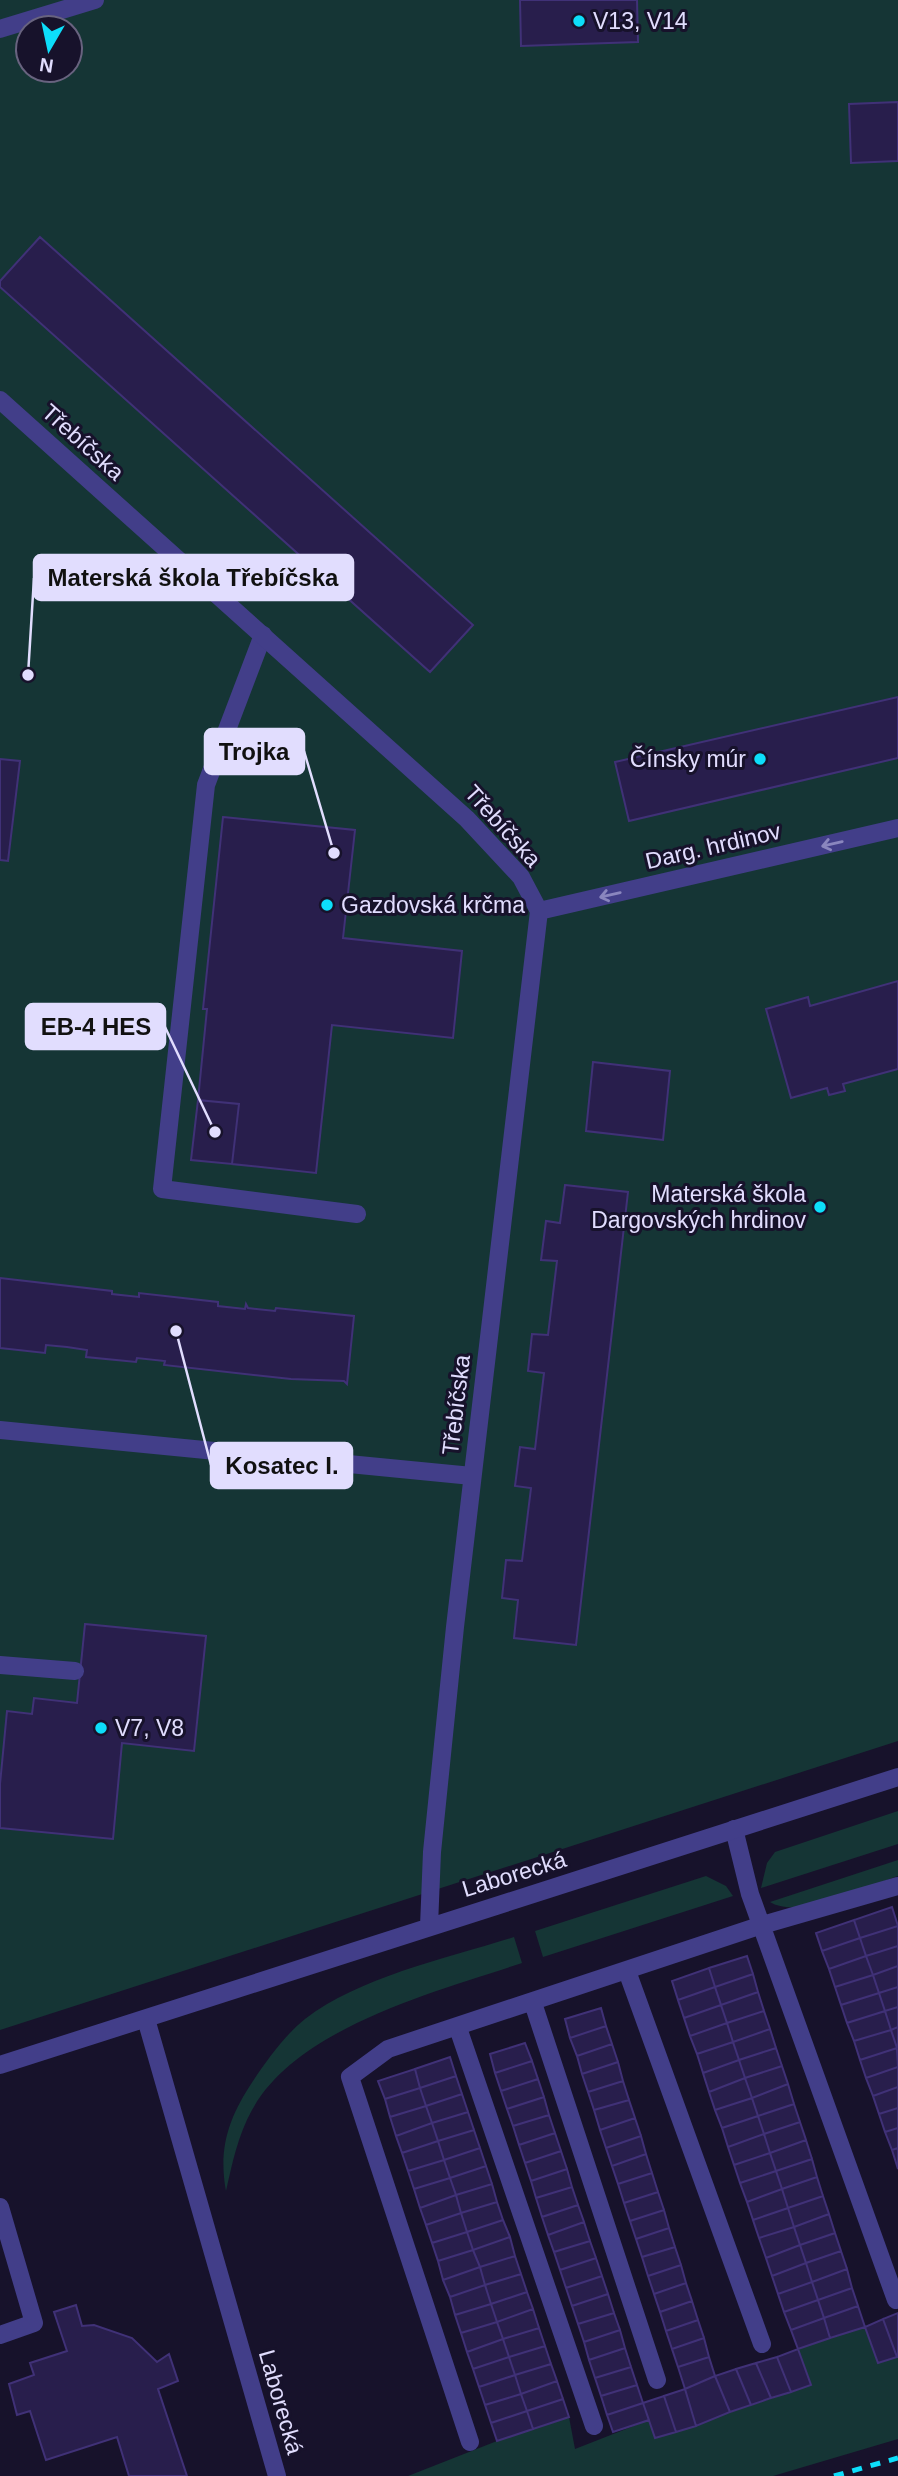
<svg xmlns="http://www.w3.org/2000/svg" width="898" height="2476" font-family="Arial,sans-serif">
<rect width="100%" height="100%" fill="#17122b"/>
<!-- green -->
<path fill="#153535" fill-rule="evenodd" d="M 0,0 L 898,0 L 898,1741 L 0,2030 ZM 28,28 L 70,28 L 70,70 L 28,70 Z
M 898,1811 L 898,1844 L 761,1888 L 767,1863 L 775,1852 Z
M 898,1860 L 898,1876 C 865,1887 799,1920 770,1902 Z
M 706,1876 L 726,1886 L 733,1896 L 543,1957 L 535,1931 Z
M 514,1937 L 522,1963 C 438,1991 297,2027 252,2110 C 238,2135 232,2164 226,2191 C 218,2148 229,2117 253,2081 C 267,2060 285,2035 305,2019 C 359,1977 448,1958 514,1937 Z
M 865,2327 L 878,2363 L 898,2357 L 898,2439 L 773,2476 L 408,2476 L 497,2441 L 569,2417 L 575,2449 L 649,2420 L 655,2438 L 811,2385 L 798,2349 Z"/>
<!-- building -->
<path fill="#281e4c" stroke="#403177" stroke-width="2" d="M 520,0 L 637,0 L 638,42 L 521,46 Z
M 898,102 L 898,161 L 851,163 L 849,104 Z
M 40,237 L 473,625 L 430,672 L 0,287 L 0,281 Z
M 898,697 L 898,758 L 629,821 L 615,762 Z
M 0,759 L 20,761 L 8,861 L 0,860 Z
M 223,817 L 355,830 L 343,938 L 462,951 L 453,1038 L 332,1025 L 316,1173 L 232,1164 L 239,1104 L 198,1100 L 207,1009 L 203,1009 Z
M 898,981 L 898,1069 L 843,1084 L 845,1091 L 829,1095 L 827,1088 L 791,1098 L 766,1009 L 808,997 L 810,1006 Z
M 593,1062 L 670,1071 L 663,1140 L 586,1131 Z
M 198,1100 L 239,1104 L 232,1164 L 191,1160 Z
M 565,1185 L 628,1192 L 576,1645 L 514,1638 L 518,1600 L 502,1598 L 506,1560 L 522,1561 L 531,1488 L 515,1486 L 520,1447 L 535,1449 L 544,1373 L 528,1371 L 532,1334 L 548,1335 L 557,1261 L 541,1260 L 546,1221 L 560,1223 Z
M 0,1278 L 112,1291 L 112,1294 L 139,1297 L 139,1293 L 218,1302 L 218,1306 L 245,1309 L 246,1304 L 248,1308 L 275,1311 L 276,1308 L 354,1316 L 347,1384 L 344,1381 L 291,1379 L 164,1365 L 165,1361 L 137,1358 L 136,1362 L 86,1357 L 87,1350 L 67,1347 L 46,1345 L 45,1353 L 0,1348 Z
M 85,1624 L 206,1636 L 194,1751 L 122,1743 L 113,1839 L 0,1828 L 0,1784 L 7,1711 L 32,1714 L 34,1698 L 77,1703 Z
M 892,1907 L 898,1926 L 860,1938 L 854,1920 Z
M 854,1920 L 860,1938 L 822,1951 L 816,1933 Z
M 898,1926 L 898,1946 L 866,1956 L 860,1938 Z
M 860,1938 L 866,1956 L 829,1969 L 822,1951 Z
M 898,1946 L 898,1966 L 873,1975 L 866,1956 Z
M 747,1956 L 753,1974 L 715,1987 L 709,1968 Z
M 866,1956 L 873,1975 L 835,1987 L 829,1969 Z
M 898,1966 L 898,1987 L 879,1993 L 873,1975 Z
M 709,1968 L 715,1987 L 678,2000 L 672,1981 Z
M 753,1974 L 758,1992 L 721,2005 L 715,1987 Z
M 873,1975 L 879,1993 L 841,2005 L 835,1987 Z
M 715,1987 L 721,2005 L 684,2018 L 678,2000 Z
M 898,1987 L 898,2007 L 885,2011 L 879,1993 Z
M 758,1992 L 764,2011 L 727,2023 L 721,2005 Z
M 879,1993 L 885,2011 L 847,2023 L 841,2005 Z
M 721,2005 L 727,2023 L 690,2036 L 684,2018 Z
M 898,2007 L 898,2027 L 891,2030 L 885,2011 Z
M 601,2008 L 606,2026 L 570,2038 L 565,2019 Z
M 764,2011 L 770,2029 L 733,2042 L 727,2023 Z
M 885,2011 L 891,2030 L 854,2041 L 847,2023 Z
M 727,2023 L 733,2042 L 697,2054 L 690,2036 Z
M 606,2026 L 612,2044 L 577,2056 L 570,2038 Z
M 898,2027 L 898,2047 L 897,2048 L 891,2030 Z
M 770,2029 L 776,2048 L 739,2060 L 733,2042 Z
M 891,2030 L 897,2048 L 860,2060 L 854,2041 Z
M 733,2042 L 739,2060 L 703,2073 L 697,2054 Z
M 525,2043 L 532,2061 L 495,2073 L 490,2054 Z
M 612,2044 L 618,2062 L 582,2074 L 577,2056 Z
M 776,2048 L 782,2066 L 745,2078 L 739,2060 Z
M 897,2048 L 898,2067 L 866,2078 L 860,2060 Z
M 450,2057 L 456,2076 L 420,2088 L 415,2069 Z
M 739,2060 L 745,2078 L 709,2092 L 703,2073 Z
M 532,2061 L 538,2079 L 501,2091 L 495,2073 Z
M 618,2062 L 623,2081 L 588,2092 L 582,2074 Z
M 782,2066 L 788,2084 L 752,2098 L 745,2078 Z
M 898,2067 L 898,2087 L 873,2096 L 866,2078 Z
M 415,2069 L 420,2088 L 385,2099 L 378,2081 Z
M 456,2076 L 462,2094 L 426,2106 L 420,2088 Z
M 745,2078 L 752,2098 L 715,2110 L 709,2092 Z
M 538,2079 L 544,2097 L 507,2109 L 501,2091 Z
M 623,2081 L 629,2100 L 594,2110 L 588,2092 Z
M 788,2084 L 794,2104 L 758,2116 L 752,2098 Z
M 898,2087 L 898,2108 L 879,2114 L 873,2096 Z
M 420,2088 L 426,2106 L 390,2117 L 385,2099 Z
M 462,2094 L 468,2112 L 432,2123 L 426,2106 Z
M 544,2097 L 549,2115 L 513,2126 L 507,2109 Z
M 752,2098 L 758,2116 L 722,2128 L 715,2110 Z
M 629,2100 L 635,2118 L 600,2130 L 594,2110 Z
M 794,2104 L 800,2122 L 764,2134 L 758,2116 Z
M 426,2106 L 432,2123 L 396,2136 L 390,2117 Z
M 898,2108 L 898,2128 L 885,2132 L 879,2114 Z
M 468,2112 L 474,2130 L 438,2141 L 432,2123 Z
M 549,2115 L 555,2133 L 519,2145 L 513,2126 Z
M 758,2116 L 764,2134 L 728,2147 L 722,2128 Z
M 635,2118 L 641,2136 L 606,2148 L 600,2130 Z
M 800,2122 L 806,2140 L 770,2153 L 764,2134 Z
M 432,2123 L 438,2141 L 402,2153 L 396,2136 Z
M 898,2128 L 898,2148 L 892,2150 L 885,2132 Z
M 474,2130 L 480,2148 L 444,2160 L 438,2141 Z
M 555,2133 L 561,2151 L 525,2163 L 519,2145 Z
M 764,2134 L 770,2153 L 734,2165 L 728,2147 Z
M 641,2136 L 646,2154 L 612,2166 L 606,2148 Z
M 806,2140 L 812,2159 L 776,2171 L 770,2153 Z
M 438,2141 L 444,2160 L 408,2171 L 402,2153 Z
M 480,2148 L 486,2166 L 450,2178 L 444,2160 Z
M 898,2148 L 898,2169 L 892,2150 Z
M 561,2151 L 567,2169 L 531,2181 L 525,2163 Z
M 770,2153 L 776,2171 L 740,2183 L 734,2165 Z
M 646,2154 L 652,2173 L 618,2184 L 612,2166 Z
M 812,2159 L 817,2177 L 782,2189 L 776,2171 Z
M 444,2160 L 450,2178 L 414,2189 L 408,2171 Z
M 486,2166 L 492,2184 L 456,2195 L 450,2178 Z
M 567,2169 L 572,2187 L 536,2198 L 531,2181 Z
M 776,2171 L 782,2189 L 747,2202 L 740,2183 Z
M 652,2173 L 658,2192 L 624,2203 L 618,2184 Z
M 817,2177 L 823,2196 L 788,2208 L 782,2189 Z
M 450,2178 L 456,2195 L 420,2208 L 414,2189 Z
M 492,2184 L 497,2202 L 461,2213 L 456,2195 Z
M 572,2187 L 578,2205 L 542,2217 L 536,2198 Z
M 782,2189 L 788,2208 L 753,2220 L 747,2202 Z
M 658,2192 L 664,2210 L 630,2221 L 624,2203 Z
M 456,2195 L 461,2213 L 426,2225 L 420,2208 Z
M 823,2196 L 829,2214 L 794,2227 L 788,2208 Z
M 497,2202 L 503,2220 L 467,2232 L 461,2213 Z
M 578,2205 L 584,2222 L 548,2235 L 542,2217 Z
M 788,2208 L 794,2227 L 759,2238 L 753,2220 Z
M 664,2210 L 669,2228 L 636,2239 L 630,2221 Z
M 461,2213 L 467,2232 L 432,2243 L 426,2225 Z
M 829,2214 L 835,2233 L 800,2245 L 794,2227 Z
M 503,2220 L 510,2237 L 473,2250 L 467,2232 Z
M 584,2222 L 590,2241 L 554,2252 L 548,2235 Z
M 794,2227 L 800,2245 L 766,2258 L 759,2238 Z
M 669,2228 L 675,2247 L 642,2257 L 636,2239 Z
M 467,2232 L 473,2250 L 438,2261 L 432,2243 Z
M 835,2233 L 841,2251 L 806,2263 L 800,2245 Z
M 510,2237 L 515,2256 L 480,2267 L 473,2250 Z
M 590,2241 L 596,2258 L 560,2270 L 554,2252 Z
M 800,2245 L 806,2263 L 772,2276 L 766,2258 Z
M 675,2247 L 681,2265 L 648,2276 L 642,2257 Z
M 473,2250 L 480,2267 L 443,2280 L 438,2261 Z
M 841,2251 L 847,2269 L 812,2282 L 806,2263 Z
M 515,2256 L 521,2274 L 485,2285 L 480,2267 Z
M 596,2258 L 602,2276 L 566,2288 L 560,2270 Z
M 806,2263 L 812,2282 L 778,2294 L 772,2276 Z
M 681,2265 L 686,2283 L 654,2294 L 648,2276 Z
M 480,2267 L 485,2285 L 450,2297 L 443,2280 Z
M 847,2269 L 852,2288 L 818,2300 L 812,2282 Z
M 521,2274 L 527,2292 L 491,2304 L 485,2285 Z
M 602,2276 L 608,2294 L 572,2306 L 566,2288 Z
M 812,2282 L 818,2300 L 784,2312 L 778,2294 Z
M 686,2283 L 692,2301 L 660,2312 L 654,2294 Z
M 485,2285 L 491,2304 L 455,2315 L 450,2297 Z
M 852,2288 L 858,2306 L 824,2318 L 818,2300 Z
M 527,2292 L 533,2309 L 497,2322 L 491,2304 Z
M 608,2294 L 614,2313 L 578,2324 L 572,2306 Z
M 818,2300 L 824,2318 L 791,2330 L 784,2312 Z
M 692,2301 L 698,2320 L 666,2331 L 660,2312 Z
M 491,2304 L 497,2322 L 461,2333 L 455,2315 Z
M 76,2305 L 82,2326 L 94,2325 L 132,2338 L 157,2362 L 169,2354 L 178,2381 L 158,2389 L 187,2476 L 129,2476 L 117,2437 L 46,2460 L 30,2411 L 17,2415 L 9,2384 L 34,2375 L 30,2363 L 67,2351 L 54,2312 Z
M 858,2306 L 865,2327 L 830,2338 L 824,2318 Z
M 533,2309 L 539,2328 L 503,2339 L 497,2322 Z
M 614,2313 L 620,2330 L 584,2342 L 578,2324 Z
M 898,2313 L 898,2357 L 897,2357 L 883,2319 Z
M 824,2318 L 830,2338 L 798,2349 L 791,2330 Z
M 883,2319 L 897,2357 L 878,2363 L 865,2327 Z
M 698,2320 L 704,2338 L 672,2349 L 666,2331 Z
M 497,2322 L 503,2339 L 467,2352 L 461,2333 Z
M 539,2328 L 545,2346 L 509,2357 L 503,2339 Z
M 620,2330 L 625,2348 L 589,2360 L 584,2342 Z
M 704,2338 L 709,2357 L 678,2367 L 672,2349 Z
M 503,2339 L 509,2357 L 473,2369 L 467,2352 Z
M 545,2346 L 551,2364 L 515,2375 L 509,2357 Z
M 625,2348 L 631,2367 L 595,2378 L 589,2360 Z
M 798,2349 L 811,2385 L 791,2392 L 777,2357 Z
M 509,2357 L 515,2375 L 479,2387 L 473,2369 Z
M 709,2357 L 715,2376 L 685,2389 L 678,2367 Z
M 777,2357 L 791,2392 L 771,2398 L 756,2363 Z
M 756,2363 L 771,2398 L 751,2405 L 736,2369 Z
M 551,2364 L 557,2381 L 521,2394 L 515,2375 Z
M 631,2367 L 637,2385 L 601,2396 L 595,2378 Z
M 736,2369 L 751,2405 L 730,2412 L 715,2376 Z
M 515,2375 L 521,2394 L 485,2405 L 479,2387 Z
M 715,2376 L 730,2412 L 696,2426 L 685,2389 Z
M 557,2381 L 563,2399 L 527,2411 L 521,2394 Z
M 637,2385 L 643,2403 L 607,2415 L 601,2396 Z
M 685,2389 L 696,2426 L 676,2432 L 664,2396 Z
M 521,2394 L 527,2411 L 491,2423 L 485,2405 Z
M 664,2396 L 676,2432 L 655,2438 L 643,2403 Z
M 563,2399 L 569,2417 L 533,2429 L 527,2411 Z
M 643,2403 L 649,2420 L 613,2432 L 607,2415 Z
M 527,2411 L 533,2429 L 497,2441 L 491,2423 Z"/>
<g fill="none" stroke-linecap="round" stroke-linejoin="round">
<!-- service -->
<path stroke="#423e89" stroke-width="18" d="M 0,29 L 95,0
M 263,635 L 206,785 L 162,1189 L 357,1214
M 0,1665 L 75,1671
M 734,1829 L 750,1894 L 896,2300
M 627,1971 L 762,2344
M 533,2003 L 657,2380
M 458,2028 L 594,2426
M 0,2207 L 34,2323 L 0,2335
M 470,2442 L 350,2077 L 388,2049 L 762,1925 L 898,1886"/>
<!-- minor -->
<path stroke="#423e89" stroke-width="18" d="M 0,400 L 467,819 L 521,877 L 539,911 L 455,1627 L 432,1852 L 429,1926
M 539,911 L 898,828
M 0,1430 L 472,1476
M 146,2019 L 277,2476
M 0,2065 L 898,1777"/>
<!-- rail -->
<path stroke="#0ddefa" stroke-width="5" stroke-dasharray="10 9" stroke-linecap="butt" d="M 834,2476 L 898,2458"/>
</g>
<!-- one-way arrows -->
<defs><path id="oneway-shaft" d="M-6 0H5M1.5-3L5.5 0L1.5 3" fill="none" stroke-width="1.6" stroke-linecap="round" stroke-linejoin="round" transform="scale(1.75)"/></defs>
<g stroke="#8a86be">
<use href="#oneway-shaft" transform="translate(832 844) rotate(167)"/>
<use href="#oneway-shaft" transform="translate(610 895) rotate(167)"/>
</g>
<!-- markers -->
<g fill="#0ddefa" stroke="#17122b" stroke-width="2.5">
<circle cx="579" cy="21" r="7"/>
<circle cx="760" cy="759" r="7"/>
<circle cx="327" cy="905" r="7"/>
<circle cx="820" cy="1207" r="7"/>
<circle cx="101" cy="1728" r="7"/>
</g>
<g text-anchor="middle" stroke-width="6" stroke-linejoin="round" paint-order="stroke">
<!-- poi labels -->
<g font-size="23" fill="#e1ddfe" stroke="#17122b" text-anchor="start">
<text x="593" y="29">V13, V14</text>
<text x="746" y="767" text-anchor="end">Čínsky múr</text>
<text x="341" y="913">Gazdovská krčma</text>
<text x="806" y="1202" text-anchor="end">Materská škola<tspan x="806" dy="26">Dargovských hrdinov</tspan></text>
<text x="115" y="1736">V7, V8</text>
</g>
<!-- street labels -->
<g font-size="23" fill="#e1ddfe" stroke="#17122b">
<text transform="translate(83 442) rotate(42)" y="8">Třebíčska</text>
<text transform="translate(503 826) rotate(48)" y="8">Třebíčska</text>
<text transform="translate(713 846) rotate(-13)" y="8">Darg. hrdinov</text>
<text transform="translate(456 1405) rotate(-83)" y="8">Třebíčska</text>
<text transform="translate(514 1874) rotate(-17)" y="8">Laborecká</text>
<text transform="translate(281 2402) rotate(74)" y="8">Laborecká</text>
</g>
</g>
<!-- callouts -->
<path fill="none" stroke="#e1ddfe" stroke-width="2.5" d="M28 675L34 578M334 853L304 751M215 1132L165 1027M176 1331L211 1465"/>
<g fill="#e1ddfe" stroke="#17122b" stroke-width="2.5">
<circle cx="28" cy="675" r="7"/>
<circle cx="334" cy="853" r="7"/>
<circle cx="215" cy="1132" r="7"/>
<circle cx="176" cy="1331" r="7"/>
</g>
<g fill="#e1ddfe" stroke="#e1ddfe" stroke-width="2.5">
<rect x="34" y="555" width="319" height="45" rx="7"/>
<rect x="205" y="729" width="99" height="45" rx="7"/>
<rect x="26" y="1004" width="139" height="45" rx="7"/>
<rect x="211" y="1443" width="141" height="45" rx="7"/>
</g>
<g font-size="24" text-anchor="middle" font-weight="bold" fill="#111">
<text x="193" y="586">Materská škola Třebíčska</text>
<text x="254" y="760">Trojka</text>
<text x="96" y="1035">EB-4 HES</text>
<text x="282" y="1474">Kosatec I.</text>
</g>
<!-- north arrow -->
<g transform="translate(49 49) rotate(189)"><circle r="33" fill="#17122b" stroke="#68637f" stroke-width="2"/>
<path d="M0-5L12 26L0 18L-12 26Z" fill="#0ddefa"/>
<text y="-10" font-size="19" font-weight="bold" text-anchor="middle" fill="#e1ddfe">N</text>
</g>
</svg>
